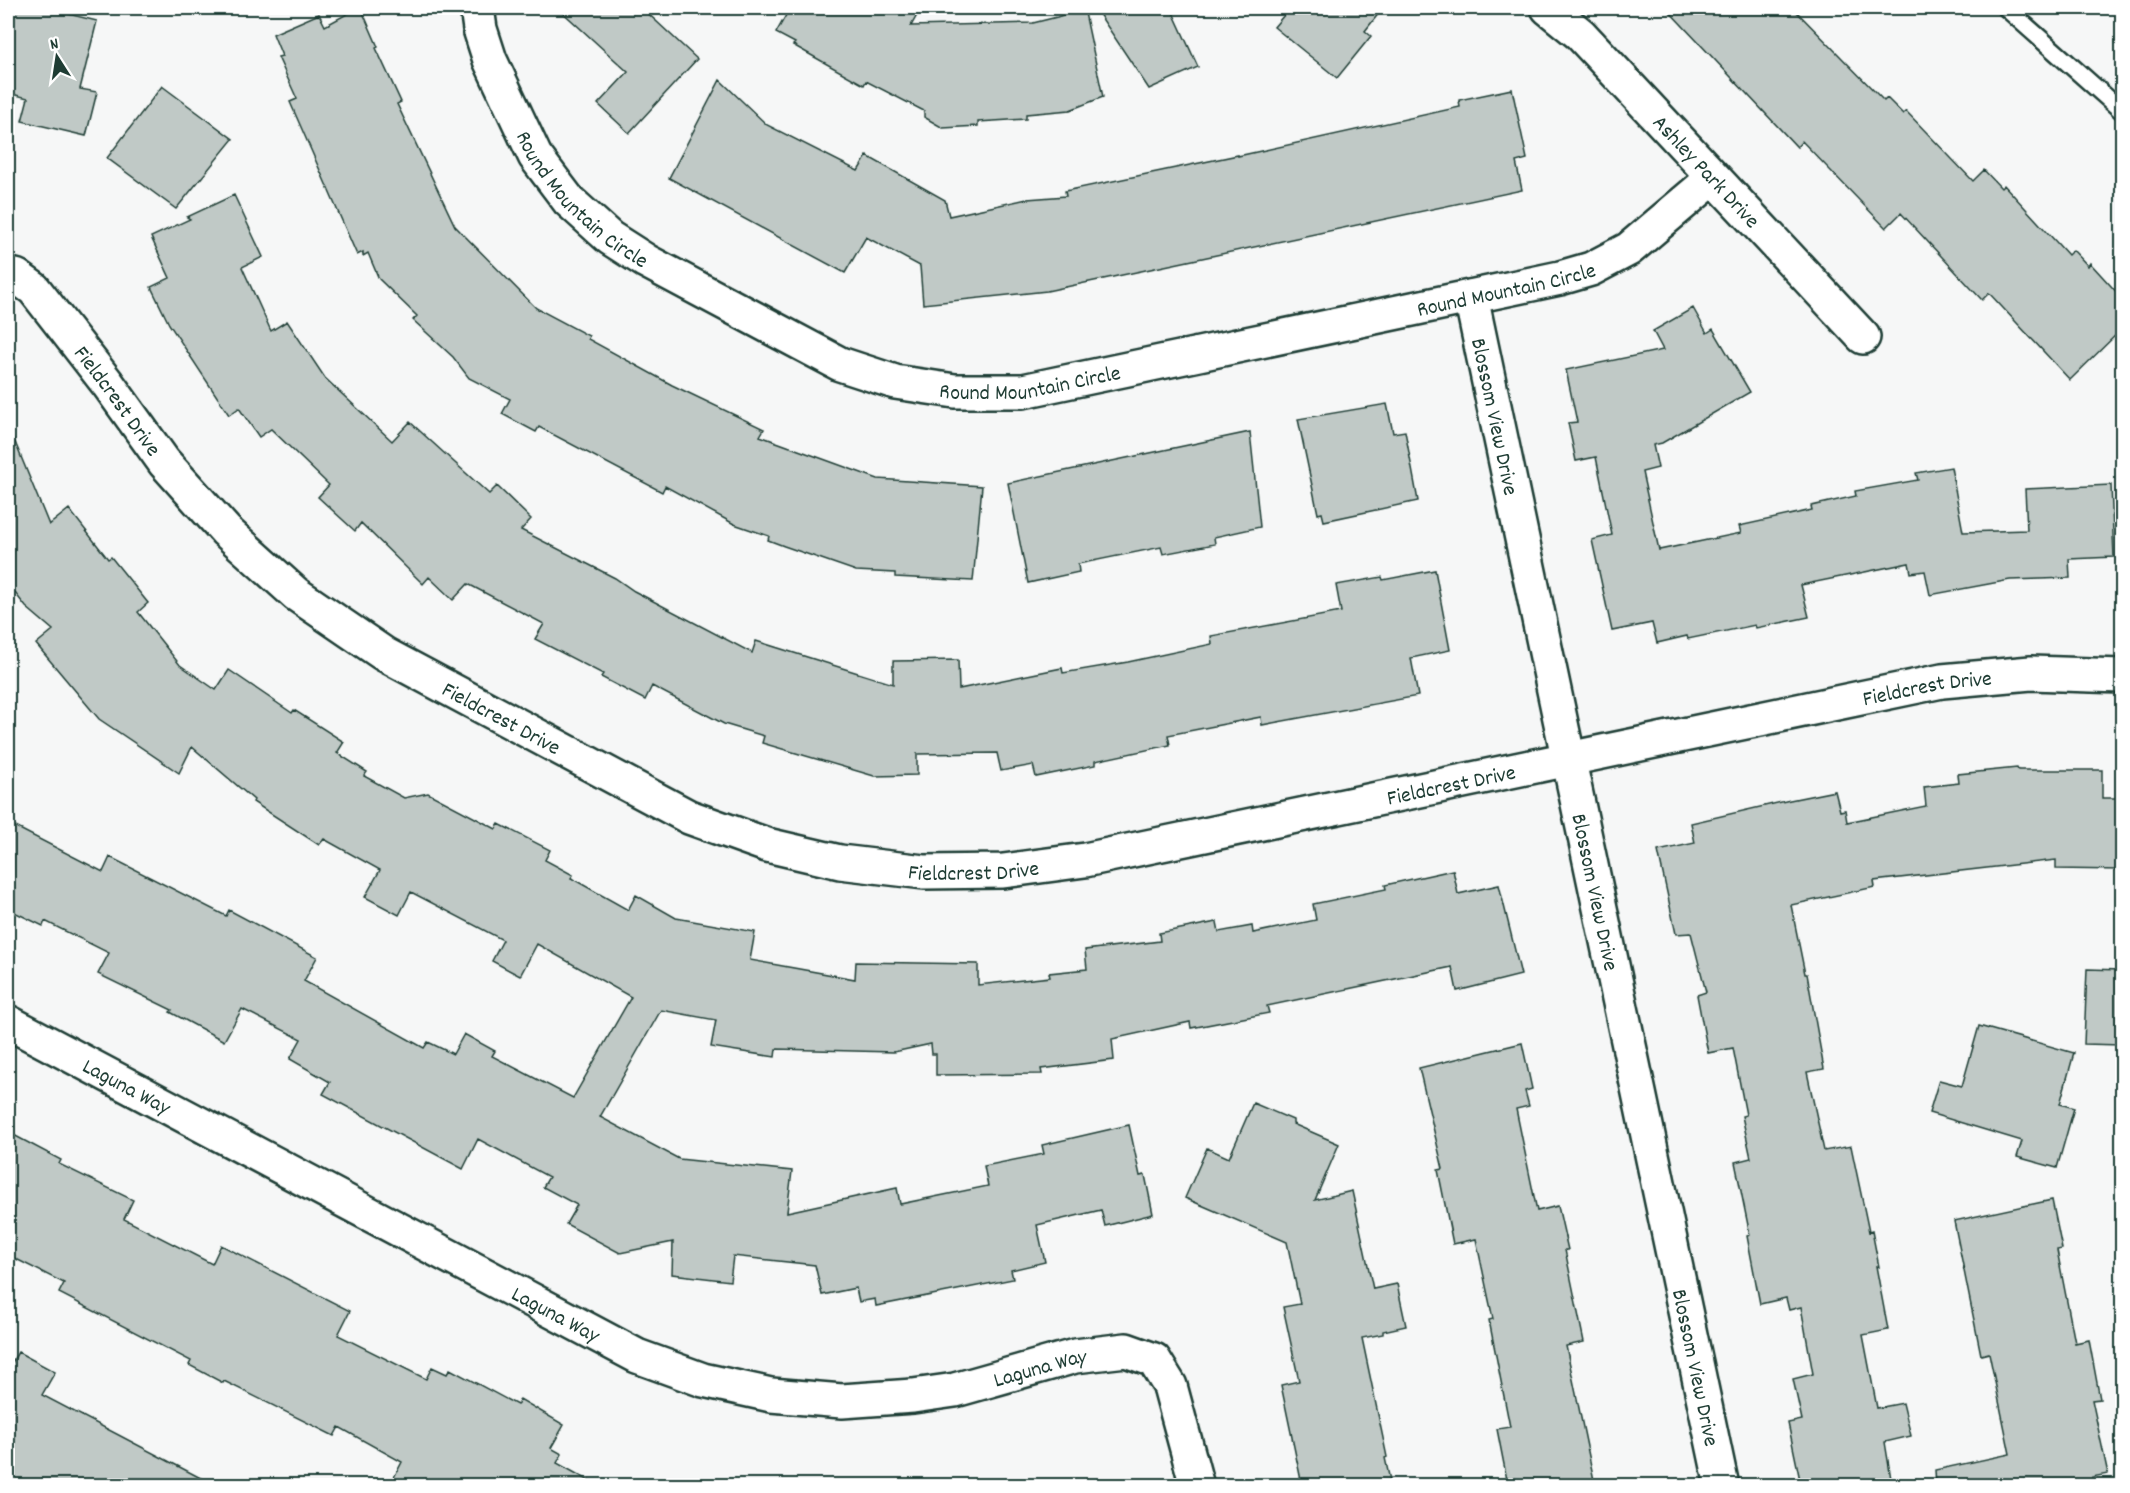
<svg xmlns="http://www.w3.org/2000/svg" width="2130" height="1493" font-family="Dekko,sans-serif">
<rect width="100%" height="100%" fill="#f6f7f7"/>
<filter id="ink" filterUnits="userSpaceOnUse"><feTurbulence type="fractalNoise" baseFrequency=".0167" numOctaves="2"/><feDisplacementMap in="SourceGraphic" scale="12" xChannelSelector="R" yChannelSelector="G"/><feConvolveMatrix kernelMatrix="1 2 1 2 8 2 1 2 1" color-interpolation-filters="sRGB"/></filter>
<g filter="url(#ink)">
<!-- building -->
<path fill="#c0c9c6" stroke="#1f3d34" stroke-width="1.5" d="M 8,8 L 44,8 L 97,21 L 80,89 L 97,92 L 86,136 L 22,121 L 28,98 L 8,93 Z
M 358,8 L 361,8 L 378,47 L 376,48 L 401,102 L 397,104 L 455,226 L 536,308 L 589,336 L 588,339 L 672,385 L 764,429 L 760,436 L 878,479 L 982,486 L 973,581 L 895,577 L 895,573 L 856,571 L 784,546 L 768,540 L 769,536 L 734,524 L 665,486 L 662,492 L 539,427 L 536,432 L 502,414 L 510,399 L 469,378 L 453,357 L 413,320 L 417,316 L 379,279 L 368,253 L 363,256 L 363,252 L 357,255 L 290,102 L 297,99 L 278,57 L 282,56 L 273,34 L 319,14 L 325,26 Z
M 558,8 L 642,8 L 697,59 L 629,133 L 598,104 L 628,72 Z
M 790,8 L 921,8 L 911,26 L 1033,23 L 1057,17 L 1084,8 L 1103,97 L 1070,110 L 1026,114 L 1026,119 L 978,122 L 978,126 L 943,128 L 924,117 L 924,111 L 866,81 L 864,85 L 793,45 L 795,43 L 776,33 Z
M 1095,8 L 1171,8 L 1198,67 L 1149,89 Z
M 1290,8 L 1383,8 L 1365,31 L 1371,36 L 1337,78 L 1274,27 Z
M 1666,8 L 1793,8 L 1884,101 L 1887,98 L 1903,114 L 1906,111 L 1973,181 L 1984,170 L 2001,188 L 2004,185 L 2068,255 L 2073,250 L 2088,266 L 2090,263 L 2122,298 L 2122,329 L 2070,380 L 1989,293 L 1982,300 L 1901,213 L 1886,228 L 1802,141 L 1797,147 Z
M 720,80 L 767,125 L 858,171 L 867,156 L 945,200 L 949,216 L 1027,199 L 1066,196 L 1065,191 L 1238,155 L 1238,156 L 1460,107 L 1459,100 L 1512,89 L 1527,159 L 1516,162 L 1522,190 L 1047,291 L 923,304 L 920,266 L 866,237 L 845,273 L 669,178 Z
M 162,86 L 233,139 L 176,209 L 107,158 Z
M 234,195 L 263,257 L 242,267 L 271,331 L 287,321 L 325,378 L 392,441 L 410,422 L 489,494 L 497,486 L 531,519 L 521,530 L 615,578 L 634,591 L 752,653 L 756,641 L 893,684 L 893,661 L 958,660 L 959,689 L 1062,668 L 1063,673 L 1128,662 L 1212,644 L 1211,636 L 1341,612 L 1336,585 L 1382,577 L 1383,580 L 1435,570 L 1450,650 L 1411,658 L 1418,696 L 1262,725 L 1261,717 L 1168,735 L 1170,745 L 1095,761 L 1095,765 L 1036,777 L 1033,765 L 1001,771 L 997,753 L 917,754 L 917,775 L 874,776 L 762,743 L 764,736 L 724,724 L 652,686 L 645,700 L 601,677 L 603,674 L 535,639 L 544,624 L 468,584 L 453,600 L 429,577 L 423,584 L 361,523 L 355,531 L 318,497 L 329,485 L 271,429 L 259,437 L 239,408 L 229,415 L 169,324 L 151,287 L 170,278 L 151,237 L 190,219 L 187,217 Z
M 1693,308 L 1707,333 L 1713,329 L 1750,392 L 1662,443 L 1653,445 L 1658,468 L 1642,472 L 1659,550 L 1741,533 L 1739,526 L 1812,510 L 1811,506 L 1856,496 L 1855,491 L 1918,480 L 1916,473 L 1951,467 L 1963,532 L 2027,530 L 2025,489 L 2111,485 L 2114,557 L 2069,559 L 2070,578 L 2010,580 L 1930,595 L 1925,571 L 1911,573 L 1909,563 L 1801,585 L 1809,617 L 1756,628 L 1755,625 L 1688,639 L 1687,636 L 1657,643 L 1652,623 L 1612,631 L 1592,540 L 1612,535 L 1596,457 L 1576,461 L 1568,423 L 1577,422 L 1566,370 L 1663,350 L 1653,331 Z
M 1387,404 L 1393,433 L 1405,431 L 1418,501 L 1324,521 L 1322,513 L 1318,514 L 1298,419 Z
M 8,425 L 49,525 L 69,509 L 108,559 L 111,557 L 148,603 L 138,612 L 180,665 L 216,690 L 229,670 L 292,713 L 294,710 L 344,742 L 337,753 L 367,772 L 364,776 L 404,798 L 428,793 L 496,829 L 499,824 L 550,850 L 545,860 L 573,875 L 571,878 L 628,910 L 636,895 L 676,918 L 755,932 L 750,960 L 855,979 L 856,962 L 978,964 L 978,985 L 1050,977 L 1049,973 L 1087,969 L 1085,950 L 1160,941 L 1159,933 L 1217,922 L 1219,932 L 1252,926 L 1253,933 L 1316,920 L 1313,904 L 1386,889 L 1385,885 L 1453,870 L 1458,894 L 1499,885 L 1521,975 L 1457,991 L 1452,967 L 1267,1006 L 1269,1013 L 1191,1028 L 1190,1022 L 1112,1039 L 1114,1060 L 1041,1069 L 1042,1074 L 936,1075 L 936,1054 L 932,1054 L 931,1044 L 894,1052 L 776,1049 L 775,1057 L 711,1047 L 716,1020 L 661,1010 L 600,1117 L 679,1159 L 792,1171 L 787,1212 L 897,1188 L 900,1204 L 988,1186 L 984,1166 L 1044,1154 L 1042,1145 L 1129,1125 L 1140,1176 L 1145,1175 L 1153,1214 L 1105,1226 L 1101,1210 L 1037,1225 L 1045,1262 L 1011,1270 L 1013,1279 L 876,1306 L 875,1299 L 859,1302 L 856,1288 L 822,1295 L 815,1265 L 733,1256 L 730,1281 L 672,1274 L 673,1242 L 620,1253 L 566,1224 L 577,1205 L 543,1187 L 549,1177 L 478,1139 L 463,1169 L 323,1094 L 330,1082 L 290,1059 L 301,1039 L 242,1009 L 224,1041 L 170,1012 L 172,1010 L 98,974 L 109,953 L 45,921 L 43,926 L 8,909 L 8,823 L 103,872 L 110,857 L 226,916 L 229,910 L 317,957 L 304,981 L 424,1048 L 428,1042 L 453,1054 L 464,1034 L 495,1051 L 492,1056 L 573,1098 L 631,997 L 537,944 L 520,976 L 492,961 L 503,940 L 411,892 L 399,915 L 365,897 L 380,870 L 324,839 L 319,845 L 253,802 L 254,800 L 192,747 L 179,773 L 99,719 L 36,644 L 53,630 L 26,607 L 8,584 Z
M 1250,432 L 1260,527 L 1214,537 L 1215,544 L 1163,554 L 1161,547 L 1078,564 L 1079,572 L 1028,583 L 1008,483 Z
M 2017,768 L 2018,770 L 2102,770 L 2102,798 L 2122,798 L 2122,870 L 2056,869 L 2056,860 L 1874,881 L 1875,887 L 1791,905 L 1805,974 L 1807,974 L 1824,1069 L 1807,1072 L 1824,1151 L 1851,1146 L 1869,1232 L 1872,1231 L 1879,1267 L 1876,1266 L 1888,1330 L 1863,1335 L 1877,1408 L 1903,1403 L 1911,1436 L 1885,1442 L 1892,1485 L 1801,1485 L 1788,1423 L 1802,1420 L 1793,1379 L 1813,1374 L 1801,1307 L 1789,1310 L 1786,1298 L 1760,1304 L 1747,1236 L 1750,1235 L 1735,1162 L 1751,1158 L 1742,1116 L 1746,1115 L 1733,1048 L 1708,1053 L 1697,995 L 1706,992 L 1691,933 L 1676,934 L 1658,851 L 1695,843 L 1691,823 L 1790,800 L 1835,791 L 1840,811 L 1845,810 L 1847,822 L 1926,806 L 1924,787 L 1959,783 L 1958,774 Z
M 2087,969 L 2122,970 L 2122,1045 L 2084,1044 Z
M 1979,1026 L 2074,1053 L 2060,1104 L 2074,1108 L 2057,1168 L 2017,1157 L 2022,1141 L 1929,1113 L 1939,1080 L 1962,1086 Z
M 1522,1043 L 1532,1089 L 1525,1091 L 1529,1106 L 1516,1109 L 1537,1211 L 1558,1206 L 1568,1250 L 1565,1250 L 1584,1342 L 1566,1346 L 1595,1485 L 1508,1485 L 1497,1429 L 1510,1427 L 1489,1320 L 1493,1319 L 1476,1239 L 1453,1244 L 1438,1170 L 1443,1169 L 1419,1068 Z
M 1253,1103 L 1293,1120 L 1293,1124 L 1339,1144 L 1315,1200 L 1352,1191 L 1373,1289 L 1397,1284 L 1406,1326 L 1383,1331 L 1383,1334 L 1362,1338 L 1387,1457 L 1385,1458 L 1391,1485 L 1302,1485 L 1281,1385 L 1299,1381 L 1283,1307 L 1300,1304 L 1287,1242 L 1185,1198 L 1207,1148 L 1229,1158 Z
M 8,1132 L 61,1160 L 59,1164 L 133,1200 L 124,1219 L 212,1264 L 221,1245 L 350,1311 L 338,1335 L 426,1379 L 432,1367 L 447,1374 L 450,1369 L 517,1405 L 520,1399 L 564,1425 L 551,1448 L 562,1454 L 557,1463 L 597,1485 L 390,1485 L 402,1462 L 339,1427 L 334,1436 L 224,1381 L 223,1383 L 189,1365 L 191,1361 L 59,1293 L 64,1283 L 8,1255 Z
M 2052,1200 L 2062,1249 L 2057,1250 L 2075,1343 L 2089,1340 L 2100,1399 L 2092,1400 L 2108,1474 L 2092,1477 L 2094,1485 L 1936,1485 L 1935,1470 L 2010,1454 L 1989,1353 L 1981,1355 L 1954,1221 Z
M 18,1352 L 55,1372 L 42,1395 L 214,1485 L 8,1485 L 8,1369 Z"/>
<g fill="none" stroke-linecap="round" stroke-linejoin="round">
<!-- service casing -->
<g stroke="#1f3d34" stroke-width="21">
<path id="service" d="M 2006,8 L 2122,111"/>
</g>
<!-- minor casing -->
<g stroke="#1f3d34" stroke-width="38">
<g id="minor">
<path id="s1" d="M 477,8 L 480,29 L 490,60 L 535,156 L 569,201 L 610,238 L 646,261 L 840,364 L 895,382 L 955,391 L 1023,391 L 1560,278 L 1591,269 L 1629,249 L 1713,178"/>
<path id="s2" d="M 1548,8 L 1580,34 L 1863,337"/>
<path id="s3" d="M 8,275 L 16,276 L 34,289 L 108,384 L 164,462 L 226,531 L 296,594 L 384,654 L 689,817 L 767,845 L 840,862 L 924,872 L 1003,871 L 1085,860 L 1942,681 L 2031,673 L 2122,676"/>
<path id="s4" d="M 1471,297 L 1722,1486"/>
<path id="s5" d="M 8,1022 L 637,1356 L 703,1380 L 771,1395 L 842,1401 L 913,1396 L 955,1390 L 1075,1356 L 1126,1350 L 1154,1360 L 1170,1386 L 1197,1486"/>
</g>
</g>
<!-- service -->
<use href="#service" stroke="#fff" stroke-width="16"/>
<!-- minor -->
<use href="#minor" stroke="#fff" stroke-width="33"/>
</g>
</g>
<g text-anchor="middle" stroke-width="4.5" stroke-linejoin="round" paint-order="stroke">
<!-- street labels -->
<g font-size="22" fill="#1f3d34" stroke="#fff">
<text dy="8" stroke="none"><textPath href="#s2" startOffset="228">Ashley Park Drive</textPath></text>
<text dy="8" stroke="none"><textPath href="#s1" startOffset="224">Round Mountain Circle</textPath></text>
<text dy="8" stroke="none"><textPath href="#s1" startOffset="1214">Round Mountain Circle</textPath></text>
<text dy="8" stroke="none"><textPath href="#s1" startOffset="728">Round Mountain Circle</textPath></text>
<text dy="8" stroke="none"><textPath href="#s3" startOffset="170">Fieldcrest Drive</textPath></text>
<text dy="8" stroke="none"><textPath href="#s4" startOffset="122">Blossom View Drive</textPath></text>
<text dy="8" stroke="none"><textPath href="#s3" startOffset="2150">Fieldcrest Drive</textPath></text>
<text dy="8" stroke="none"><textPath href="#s3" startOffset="674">Fieldcrest Drive</textPath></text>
<text dy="8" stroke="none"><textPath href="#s3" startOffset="1664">Fieldcrest Drive</textPath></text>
<text dy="8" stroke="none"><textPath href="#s3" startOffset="1178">Fieldcrest Drive</textPath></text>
<text dy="8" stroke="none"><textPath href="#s4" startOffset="608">Blossom View Drive</textPath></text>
<text dy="8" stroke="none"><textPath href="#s5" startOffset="135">Laguna Way</textPath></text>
<text dy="8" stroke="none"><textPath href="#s5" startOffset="621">Laguna Way</textPath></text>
<text dy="8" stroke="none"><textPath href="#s4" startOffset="1094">Blossom View Drive</textPath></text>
<text dy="8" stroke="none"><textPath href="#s5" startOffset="1125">Laguna Way</textPath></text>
</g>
</g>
<!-- margin -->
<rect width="2130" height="1493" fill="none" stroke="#fff" stroke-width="30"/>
<rect x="15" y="15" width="2100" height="1463" fill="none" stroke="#1f3d34" stroke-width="2" filter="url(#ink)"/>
<!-- north arrow -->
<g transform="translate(57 57) rotate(348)" stroke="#ffffff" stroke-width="4.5" paint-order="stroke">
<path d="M0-4.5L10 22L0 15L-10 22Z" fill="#1f3d34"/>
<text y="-9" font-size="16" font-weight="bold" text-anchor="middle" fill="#1f3d34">N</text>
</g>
</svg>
